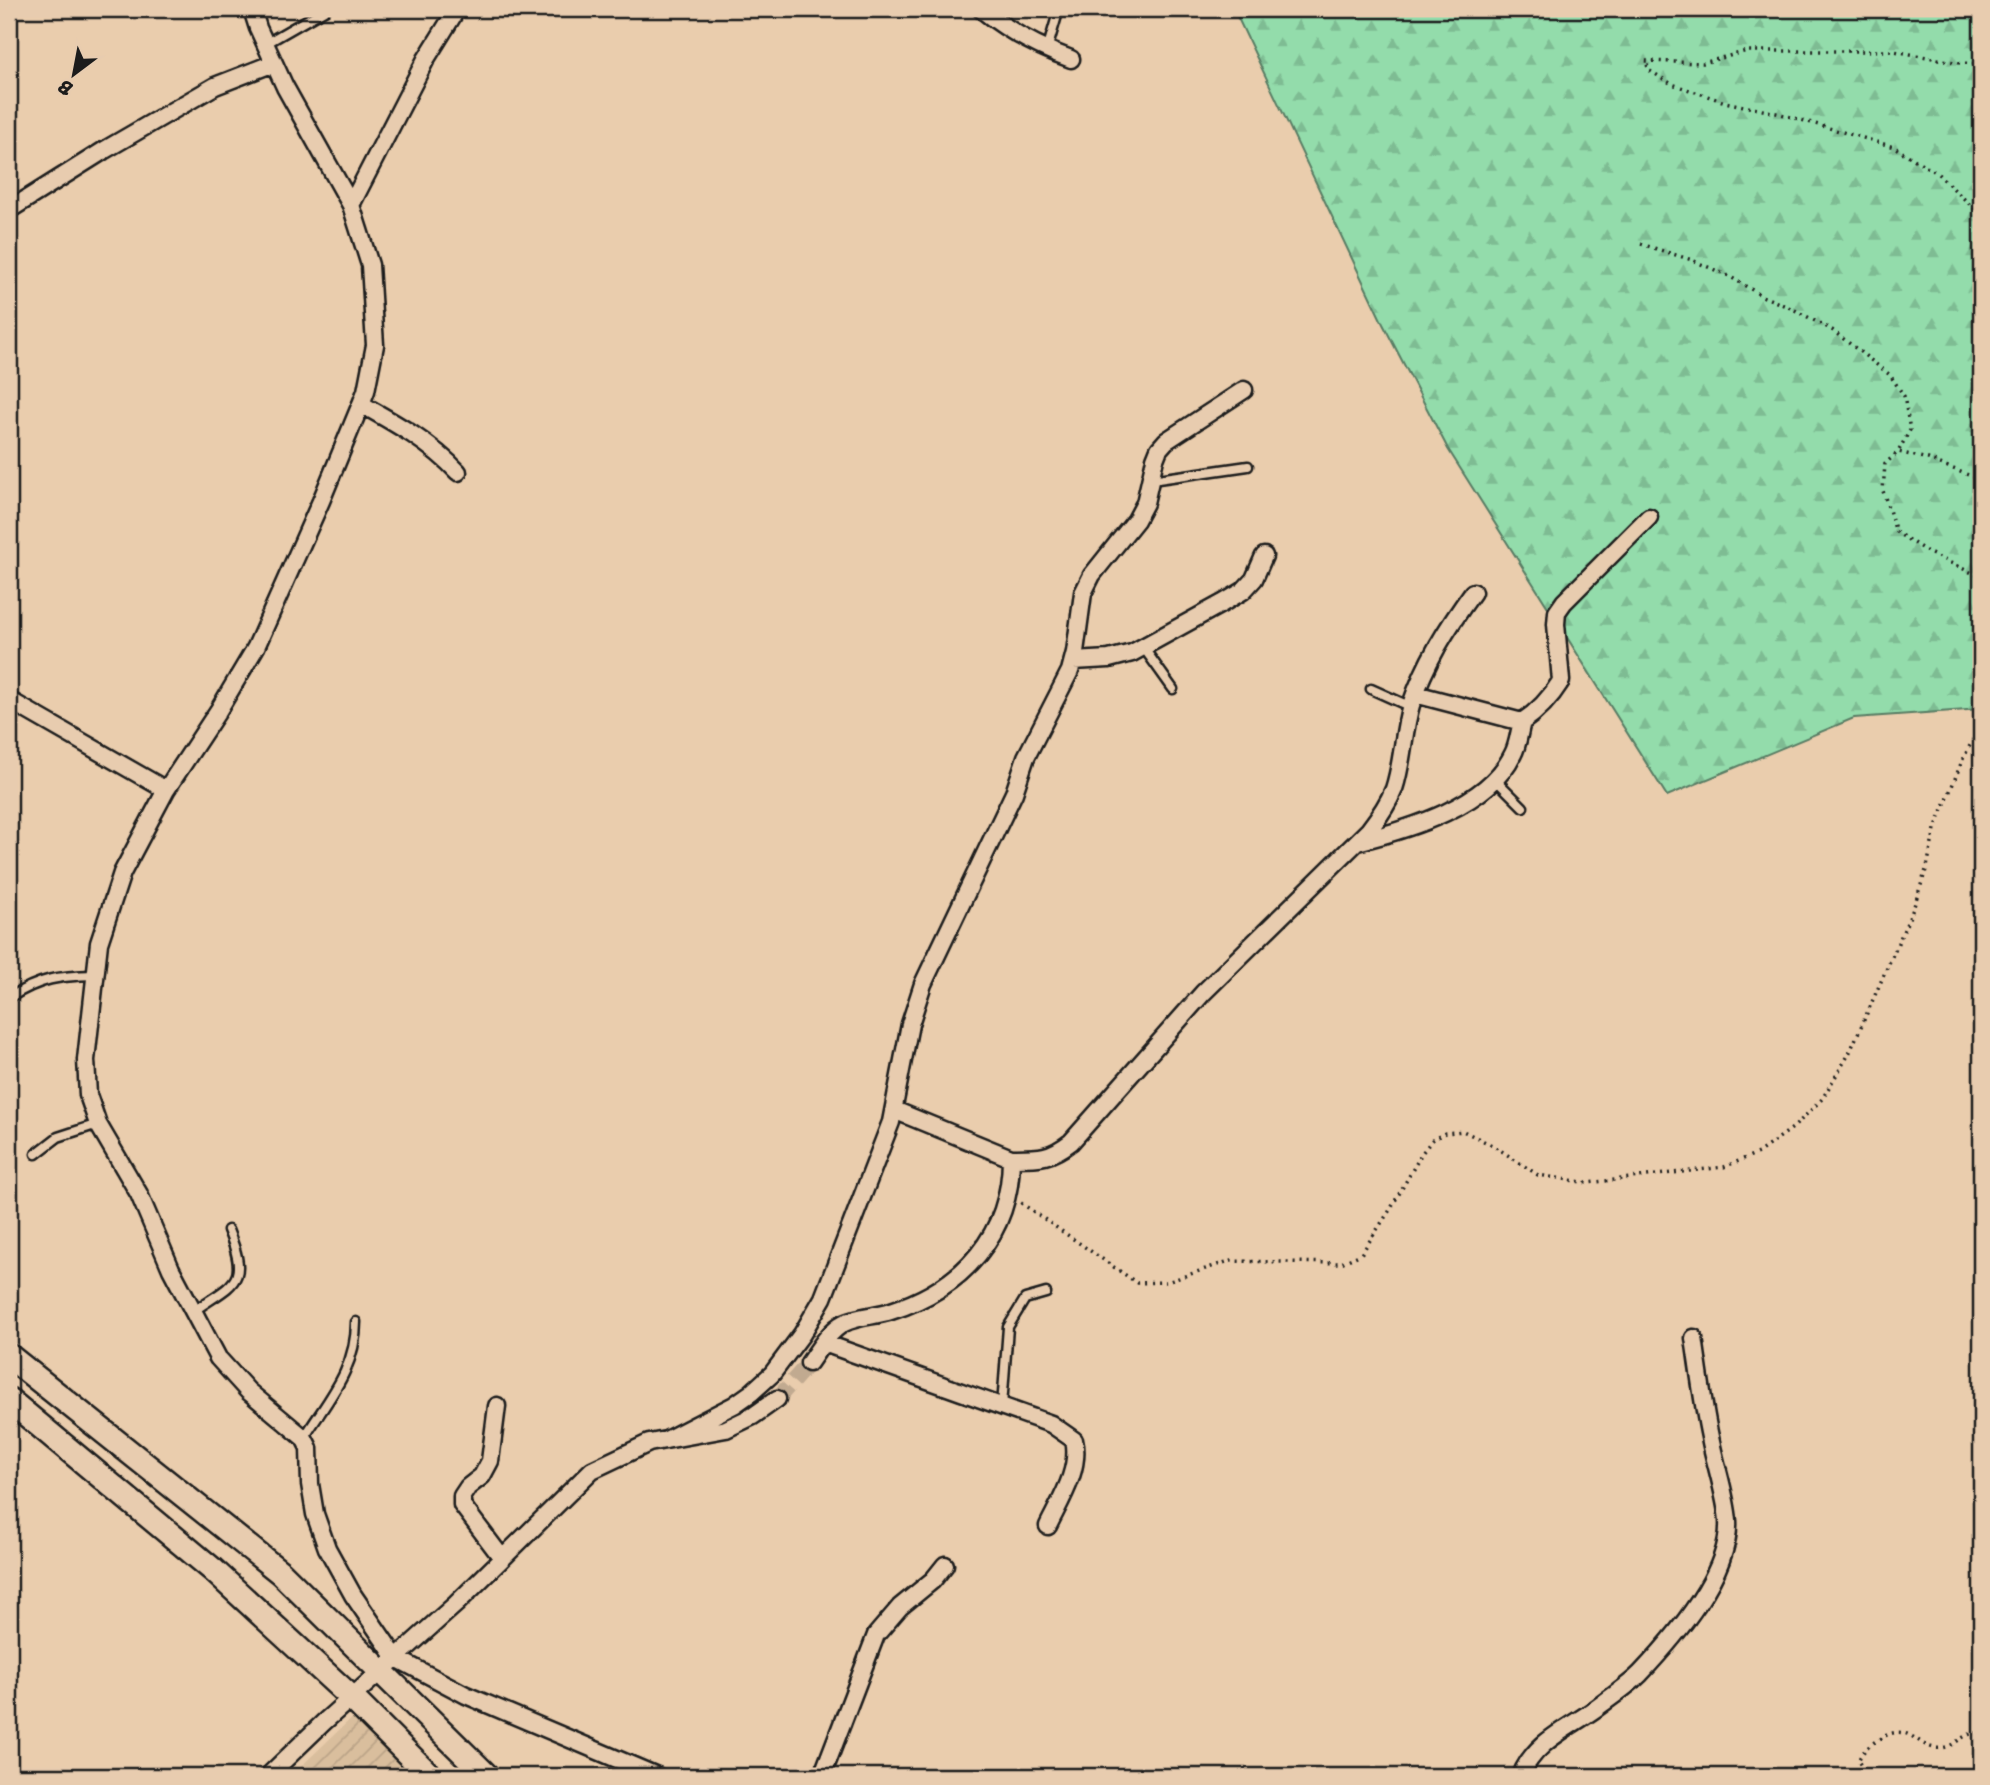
<svg xmlns="http://www.w3.org/2000/svg" width="1990" height="1785" font-family="Sriracha,sans-serif">
<defs>
<pattern id="industrial-furrows" width="10" height="10" patternUnits="userSpaceOnUse" patternTransform="scale(1.75)"><rect width="10" height="10" fill="#d9be9d"/><path d="M-1 1l2-2M0 10L10 0M9 11l2-2" fill="none" stroke="#baa387"/></pattern>
<pattern id="forest-firs" width="22" height="20" patternUnits="userSpaceOnUse" patternTransform="scale(1.75)"><rect width="22" height="20" fill="#93dcab"/><path d="M5 1l3.5 6h-7zM16 11l3.5 6h-7z" fill="#7ebc93"/></pattern>
</defs>
<rect width="100%" height="100%" fill="#eacdad"/>
<filter id="ink" filterUnits="userSpaceOnUse"><feTurbulence type="fractalNoise" baseFrequency=".0143" numOctaves="2"/><feDisplacementMap in="SourceGraphic" scale="14" xChannelSelector="R" yChannelSelector="G"/><feConvolveMatrix kernelMatrix="1 2 1 2 8 2 1 2 1" color-interpolation-filters="sRGB"/></filter>
<g filter="url(#ink)">
<!-- industrial -->
<path fill="url(#industrial-furrows)" d="M 360,1710 L 424,1776 L 291,1776 Z"/>
<!-- forest -->
<path fill="url(#forest-firs)" stroke="#587c64" stroke-width="2" d="M 1237,9 L 1981,9 L 1981,709 L 1854,718 L 1667,796 L 1448,449 L 1383,324 L 1237,16 Z"/>
<g fill="none" stroke-linecap="round" stroke-linejoin="round">
<!-- minor-tunnel -->
<path stroke="#c1aa90" stroke-width="16" stroke-dasharray="16 8" stroke-linecap="butt" d="M 777,1399 L 809,1363"/>
<!-- service casing -->
<g stroke="#1c1c1c" stroke-width="13">
<path id="service" d="M 265,44 L 326,9
M 1047,50 L 1059,9
M 1151,480 L 1248,466
M 1143,647 L 1173,689
M 1371,689 L 1411,707
M 1495,779 L 1523,807
M 9,998 C 40,978 59,976 95,975
M 36,1154 L 58,1137 L 98,1124
M 192,1312 C 235,1282 250,1284 228,1230
M 1002,1406 L 1008,1327 L 1025,1299 L 1046,1293
M 304,1438 C 328,1399 356,1370 356,1322"/>
</g>
<!-- minor casing -->
<g stroke="#1c1c1c" stroke-width="21">
<path id="minor" d="M 252,9 L 258,28 L 285,87 L 351,205 L 370,265 L 375,345 L 366,391 L 361,404 L 321,501 L 256,647 L 218,711 L 166,790 L 122,873 L 99,943 L 86,1060 L 88,1095 L 98,1124 L 139,1194 L 171,1269 L 218,1358 L 248,1391 L 304,1438 L 309,1448 L 310,1484 L 315,1514 L 327,1548 L 353,1595 L 396,1658 L 466,1695 L 657,1776
M 981,9 C 1008,31 1038,47 1071,59
M 351,205 L 426,59 L 457,9
M 9,210 L 103,151 L 215,86 L 274,63
M 361,404 C 395,423 431,443 458,472
M 1073,661 L 1109,659 L 1132,653 L 1223,603 L 1243,591 L 1254,579 L 1264,556
M 1415,694 L 1522,722
M 9,700 L 166,790
M 1357,842 C 1410,829 1488,806 1513,754 C 1518,745 1519,732 1522,722 C 1537,712 1551,697 1561,681 L 1556,624 L 1557,612 L 1564,602 L 1649,517
M 894,1110 L 1011,1158 C 1039,1158 1049,1159 1071,1142 L 1203,993 L 1369,830 C 1379,817 1388,804 1394,789 C 1403,762 1403,732 1411,705 C 1425,663 1447,628 1473,592
M 824,1343 L 1051,1424 L 1074,1440 C 1081,1469 1060,1501 1048,1526
M 809,1363 C 818,1350 830,1330 844,1323 C 858,1316 876,1316 891,1311 C 963,1288 1011,1235 1011,1158
M 497,1406 L 490,1461 L 482,1476 L 468,1487 L 462,1496 L 462,1505 L 502,1558
M 666,1440 L 734,1405 L 751,1393 L 772,1374 L 802,1334 L 823,1298 L 891,1122 L 910,1024 L 923,984 L 1014,793 L 1026,757 L 1070,671 L 1075,652 L 1083,593 L 1092,575 L 1136,520 L 1145,503 L 1155,459 L 1159,449 L 1166,441 L 1244,390
M 268,1776 L 324,1722 L 456,1604 L 592,1470 L 649,1443 L 726,1429 L 753,1416 L 777,1399
M 822,1776 L 876,1635 L 900,1607 L 933,1580 L 945,1565
M 1521,1776 C 1534,1740 1574,1726 1602,1704 C 1615,1694 1629,1685 1640,1674 C 1674,1638 1731,1573 1728,1521 C 1726,1495 1715,1464 1710,1437 C 1703,1405 1699,1371 1694,1338"/>
</g>
<!-- secondary casing -->
<g stroke="#1c1c1c" stroke-width="28">
<path id="secondary" d="M 9,1356 L 281,1573 L 487,1776
M 9,1400 L 212,1569 L 352,1698 L 430,1776"/>
</g>
<!-- path -->
<path stroke="#1c1c1c" stroke-width="3.5" stroke-dasharray="2 5" stroke-linecap="butt" d="M 1981,64 L 1960,63 L 1894,51 L 1747,51 L 1703,63 L 1645,61 L 1650,71 L 1672,84 L 1725,102 L 1781,114 L 1894,147 L 1937,173 L 1981,215
M 1641,244 L 1692,260 L 1729,276 L 1762,296 L 1793,309 L 1832,330 L 1890,375 L 1904,396 L 1910,430 L 1898,452
M 1981,480 L 1928,459 L 1898,452 L 1885,464 L 1883,491 L 1896,532 L 1929,553 L 1981,577
M 1021,1203 L 1137,1283 L 1167,1282 L 1229,1261 L 1341,1263 L 1361,1254 L 1390,1210 L 1422,1153 L 1432,1140 L 1445,1133 L 1463,1131 L 1494,1146 L 1538,1175 L 1588,1183 L 1724,1167 L 1758,1153 L 1794,1127 L 1822,1099 L 1849,1054 L 1913,909 L 1927,867 L 1935,829 L 1962,761 L 1981,724
M 1868,1776 L 1858,1761 C 1863,1750 1871,1744 1881,1738 C 1911,1720 1918,1751 1941,1748 C 1958,1746 1961,1732 1981,1733"/>
<!-- service -->
<use href="#service" stroke="#e8ccaf" stroke-width="8"/>
<!-- minor -->
<use href="#minor" stroke="#e8ccaf" stroke-width="16"/>
<!-- secondary -->
<use href="#secondary" stroke="#e8ccaf" stroke-width="23"/>
</g>
</g>
<!-- margin -->
<rect width="1990" height="1785" fill="none" stroke="#e8ccaf" stroke-width="35"/>
<rect x="18" y="18" width="1955" height="1750" fill="none" stroke="#1c1c1c" stroke-width="2.5" filter="url(#ink)"/>
<!-- north arrow -->
<g transform="translate(74 74) rotate(212)" stroke="#e8ccaf" stroke-width="5" paint-order="stroke">
<path d="M0-5L12 26L0 18L-12 26Z" fill="#1c1c1c"/>
<text y="-10" font-size="19" font-weight="bold" text-anchor="middle" fill="#1c1c1c">B</text>
</g>
</svg>
